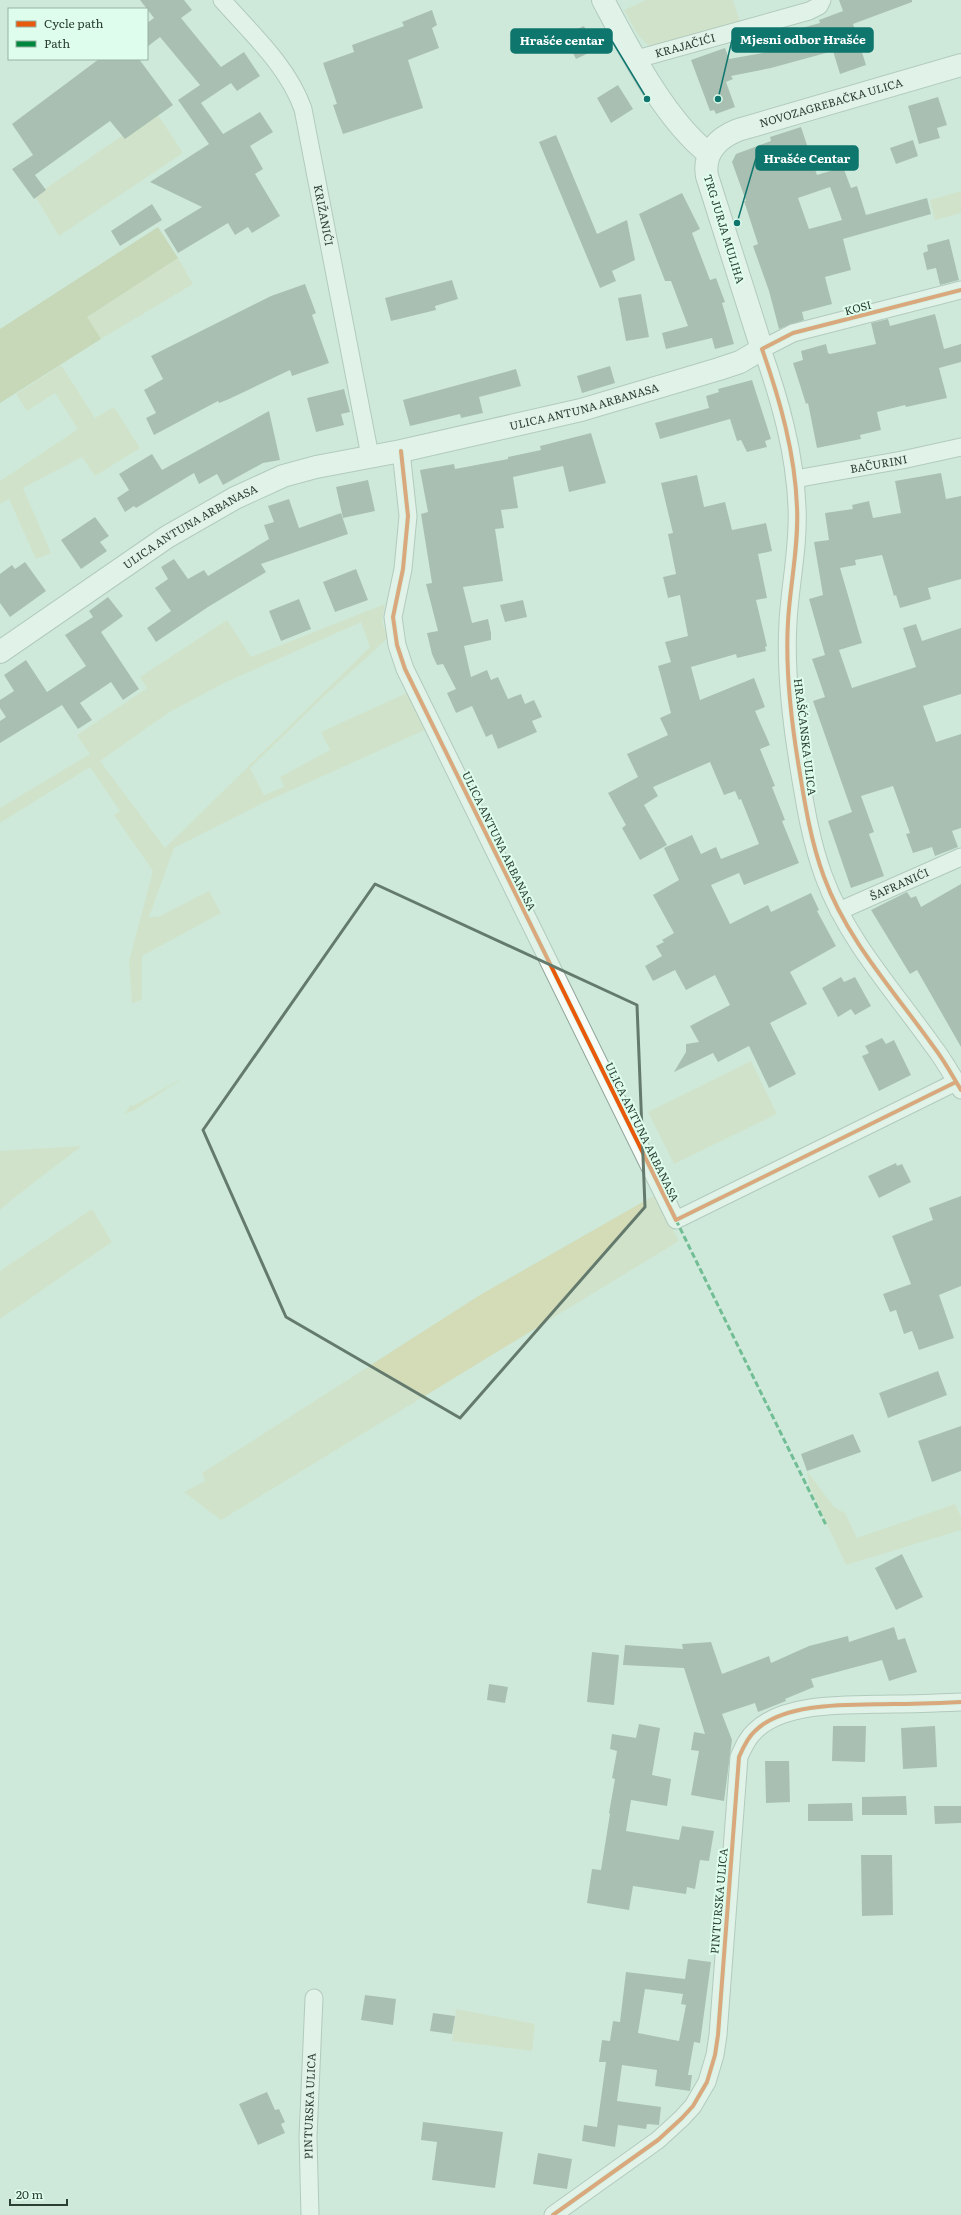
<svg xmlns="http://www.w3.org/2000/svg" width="961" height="2215" font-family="Literata,serif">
<rect width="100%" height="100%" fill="#cee9da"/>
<!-- green -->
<path fill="#d3dbb7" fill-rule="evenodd" d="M 646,0 L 733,0 L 740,22 L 657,49 C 639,43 633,25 624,10 Z
M 156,112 L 183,153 L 59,236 L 35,196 Z
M 961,191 L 961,213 L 935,220 L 930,200 Z
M 178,258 L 193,284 L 101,339 L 86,317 Z
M 61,365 L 95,418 L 114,407 L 140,448 L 95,476 L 82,457 L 23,488 L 51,553 L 36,559 L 9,499 L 0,504 L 0,481 L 78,429 L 55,393 L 27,411 L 16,394 Z
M 385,604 L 382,622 L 388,638 L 320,700 L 250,768 L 264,795 L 284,787 L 280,777 L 330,750 L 321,732 L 409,692 L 427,729 L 265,802 L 174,848 L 149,917 L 158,917 L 209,891 L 221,913 L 142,956 L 142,999 L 132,1004 L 129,961 L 153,871 L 114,815 L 120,811 L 90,767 L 0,823 L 0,808 L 90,754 L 77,735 L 147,688 L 140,677 L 227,620 L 251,657 ZM 361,622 L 370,647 L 165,848 L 100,761 L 168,713 L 224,683 Z
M 751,1061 L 777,1114 L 674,1164 L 648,1112 Z
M 186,1076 L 135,1110 L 125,1114 L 130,1105 L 133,1106 Z
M 82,1146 L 15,1197 L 0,1210 L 0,1151 Z
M 655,1195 L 679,1241 L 221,1520 L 184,1492 L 205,1481 L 202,1473 L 480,1295 Z
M 92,1209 L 112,1242 L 0,1319 L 0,1271 Z
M 807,1471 L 834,1507 L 845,1513 L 857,1538 L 955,1504 L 961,1517 L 961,1530 L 846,1565 L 809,1485 Z
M 456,2009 L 535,2024 L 532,2051 L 452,2041 Z"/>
<!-- forest -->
<path fill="#bec38e" d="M 158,227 L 178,258 L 87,317 L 101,339 L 0,403 L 0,329 Z"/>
<!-- building -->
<path fill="#7c8d80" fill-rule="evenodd" d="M 140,0 L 184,0 L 192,10 L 181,18 L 221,67 L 244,52 L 260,76 L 237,91 L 231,83 L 201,103 L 223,134 L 260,112 L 273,132 L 250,146 L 263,169 L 255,174 L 280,216 L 252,233 L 248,227 L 235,235 L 228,223 L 178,253 L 164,230 L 202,207 L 150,182 L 209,144 L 178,100 L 200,85 L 160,37 L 147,47 L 147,23 L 154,18 Z
M 839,0 L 912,0 L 912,2 L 853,24 L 866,65 L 840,74 L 833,51 L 771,68 L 731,76 L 733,79 L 726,82 L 735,107 L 716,114 L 714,110 L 710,111 L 691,60 L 725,48 L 729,59 L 773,51 L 769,37 L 820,23 L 819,20 L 843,11 Z
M 432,10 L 437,25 L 432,28 L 439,48 L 408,60 L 423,108 L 343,134 L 333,105 L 337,104 L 323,63 L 354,52 L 352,45 L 404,26 L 402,22 Z
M 584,26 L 595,50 L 576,59 L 564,35 Z
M 99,59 L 139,59 L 173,105 L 125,139 L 110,121 L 35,175 L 46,190 L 34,199 L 12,169 L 33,155 L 12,124 Z
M 618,85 L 633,109 L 611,123 L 597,98 Z
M 938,97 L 947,125 L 937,128 L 940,138 L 919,144 L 908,106 Z
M 801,127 L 817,175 L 843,167 L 851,188 L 857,186 L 866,215 L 927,198 L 931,214 L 843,239 L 851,270 L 825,277 L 832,304 L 802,312 L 804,320 L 779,329 L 769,291 L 753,246 L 758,244 L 744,201 L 746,201 L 732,162 L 736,154 L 771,141 L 770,137 ZM 830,187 L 842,220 L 809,229 L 798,198 Z
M 556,135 L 597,234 L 627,220 L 635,260 L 612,271 L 616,281 L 600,288 L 539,142 Z
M 913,140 L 918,156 L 896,164 L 890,148 Z
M 682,193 L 700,229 L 692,233 L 710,280 L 716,278 L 725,302 L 722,303 L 734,344 L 715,349 L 712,338 L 666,349 L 662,333 L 688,326 L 671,281 L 665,281 L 639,214 Z
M 152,204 L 162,220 L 120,246 L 111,231 Z
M 949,239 L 959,280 L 940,285 L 936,268 L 927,270 L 923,253 L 928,251 L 927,245 Z
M 452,280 L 458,299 L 435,306 L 436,310 L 391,321 L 385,298 Z
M 305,284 L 316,313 L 312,315 L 329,363 L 292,376 L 290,370 L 229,399 L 219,403 L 218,401 L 154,435 L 146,418 L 156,413 L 144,390 L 163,379 L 151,356 L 271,296 Z
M 641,294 L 649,337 L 626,341 L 618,298 Z
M 935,314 L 944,349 L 961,344 L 961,362 L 939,368 L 947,398 L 906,407 L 905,405 L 877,412 L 881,430 L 860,435 L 861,439 L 817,448 L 808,403 L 806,404 L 793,363 L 803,360 L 801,351 L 826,344 L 828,353 L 830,354 L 876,344 L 871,323 L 888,319 L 890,326 Z
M 610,366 L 615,383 L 582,393 L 577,376 Z
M 516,369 L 521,386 L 479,397 L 483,413 L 461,418 L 460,414 L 410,426 L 403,400 Z
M 752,380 L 771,439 L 765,441 L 767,447 L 747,452 L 741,440 L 737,441 L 730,419 L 660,439 L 655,423 L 709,408 L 706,396 L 719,392 L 718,389 Z
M 344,389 L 350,412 L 341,414 L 344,425 L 316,432 L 307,398 Z
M 269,411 L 280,460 L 263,463 L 223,485 L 217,474 L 199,484 L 194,473 L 136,508 L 134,506 L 125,512 L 117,498 L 129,490 L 119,474 L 152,454 L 162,470 Z
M 591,433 L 606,483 L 569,492 L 563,466 L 513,477 L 518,508 L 501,510 L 504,528 L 495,529 L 503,581 L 463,587 L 472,623 L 488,619 L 491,633 L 491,640 L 464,646 L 471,677 L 487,670 L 491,680 L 498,677 L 508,699 L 521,694 L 525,704 L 534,700 L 542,717 L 532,721 L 537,732 L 498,749 L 492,734 L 486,737 L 472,706 L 456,713 L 447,693 L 456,689 L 443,664 L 437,665 L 432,654 L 427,633 L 438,631 L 426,584 L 432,583 L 421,514 L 428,512 L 420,470 L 454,464 L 455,469 L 508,459 L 508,457 L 541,450 L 540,446 Z
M 941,473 L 946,499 L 961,496 L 961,579 L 928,588 L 931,599 L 900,608 L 896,595 L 894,596 L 882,555 L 855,560 L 856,565 L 840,568 L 862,643 L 839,650 L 852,688 L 916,667 L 903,628 L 916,624 L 922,641 L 961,628 L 961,694 L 923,706 L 936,742 L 961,734 L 961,828 L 952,831 L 958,847 L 935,856 L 932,847 L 913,853 L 906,834 L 910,833 L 893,786 L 861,796 L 874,832 L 869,834 L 884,876 L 851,888 L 828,821 L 852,812 L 813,701 L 825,697 L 812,659 L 825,655 L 809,599 L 823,595 L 814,542 L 829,540 L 825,513 L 853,509 L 852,505 L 869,501 L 873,518 L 901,513 L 895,481 Z
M 697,475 L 704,507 L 725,502 L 732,530 L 766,523 L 772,551 L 758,554 L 767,598 L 756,600 L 767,646 L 765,647 L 766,651 L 737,658 L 736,654 L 691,667 L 700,700 L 754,678 L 765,707 L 755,711 L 770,745 L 760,749 L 775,786 L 772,787 L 785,820 L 782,821 L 799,863 L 744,885 L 739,873 L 711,885 L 730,924 L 768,905 L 771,912 L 811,893 L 819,910 L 817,911 L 836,946 L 790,972 L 807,1004 L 770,1023 L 796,1074 L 769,1088 L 749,1046 L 718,1062 L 713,1053 L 674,1072 L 686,1052 L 686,1044 L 699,1042 L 690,1026 L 730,1005 L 715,975 L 686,990 L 675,970 L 653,981 L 645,966 L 662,956 L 656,946 L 664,942 L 662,940 L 674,933 L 653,895 L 679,880 L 664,848 L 692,835 L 701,854 L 716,847 L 721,859 L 759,844 L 741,799 L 739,800 L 735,791 L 724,795 L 710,762 L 653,787 L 658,796 L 644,805 L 667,845 L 640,860 L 622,828 L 626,825 L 608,793 L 638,777 L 627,754 L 668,735 L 660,718 L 671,713 L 658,666 L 671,662 L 665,642 L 688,636 L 680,595 L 668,598 L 663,577 L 676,574 L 668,534 L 673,533 L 661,483 Z
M 368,480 L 375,511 L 343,518 L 336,487 Z
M 289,499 L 299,528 L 341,513 L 348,534 L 261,564 L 266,572 L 208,607 L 156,642 L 147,628 L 171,611 L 155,588 L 168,579 L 161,567 L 174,559 L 188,579 L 204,570 L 208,576 L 269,539 L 264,525 L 274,522 L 268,506 Z
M 95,517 L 109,536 L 100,542 L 107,551 L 81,569 L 61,540 Z
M 25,562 L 46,591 L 10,617 L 0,603 L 0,574 L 12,565 L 15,569 Z
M 356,569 L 368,600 L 335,612 L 323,582 Z
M 108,597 L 123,616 L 101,632 L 139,689 L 123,700 L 111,682 L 80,703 L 92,720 L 78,729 L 62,705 L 0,743 L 0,721 L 6,717 L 0,708 L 0,700 L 14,691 L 4,675 L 26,660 L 47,692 L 86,666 L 65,635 L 93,617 L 89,611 Z
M 299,599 L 311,629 L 281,641 L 269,611 Z
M 523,600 L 527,617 L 505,622 L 500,605 Z
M 961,884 L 961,1047 L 917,970 L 910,974 L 871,910 L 907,892 L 911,898 L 916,896 L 921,907 Z
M 841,977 L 844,982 L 855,977 L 871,1006 L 855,1015 L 851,1009 L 838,1017 L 822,988 Z
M 882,1038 L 886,1044 L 894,1040 L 911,1075 L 879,1091 L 862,1056 L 869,1053 L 865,1046 Z
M 896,1163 L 897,1166 L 902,1164 L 911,1182 L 879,1198 L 868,1176 Z
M 961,1196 L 961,1286 L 939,1295 L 954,1338 L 919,1350 L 912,1331 L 904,1334 L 896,1310 L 890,1312 L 883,1294 L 911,1284 L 892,1236 L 933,1220 L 929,1208 Z
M 938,1371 L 947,1395 L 888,1418 L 879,1393 Z
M 961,1426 L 961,1471 L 932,1482 L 918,1441 Z
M 853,1434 L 861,1452 L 807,1471 L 801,1454 Z
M 902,1554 L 923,1597 L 896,1610 L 875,1568 Z
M 894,1627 L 898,1640 L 905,1638 L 917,1672 L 889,1681 L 882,1660 L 811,1679 L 814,1687 L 785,1699 L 786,1701 L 758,1712 L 755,1703 L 722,1714 L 732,1740 L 724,1801 L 691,1795 L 699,1751 L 691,1750 L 694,1732 L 705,1734 L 684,1668 L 623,1665 L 625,1645 L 683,1649 L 682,1644 L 711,1642 L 722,1674 L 769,1656 L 771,1663 L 809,1646 L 848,1636 L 849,1642 Z
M 592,1652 L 619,1655 L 614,1705 L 587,1702 Z
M 489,1684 L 508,1687 L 505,1703 L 487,1700 Z
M 639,1724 L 660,1728 L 652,1775 L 671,1779 L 667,1806 L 631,1800 L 626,1831 L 679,1840 L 682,1826 L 714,1831 L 709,1861 L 700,1860 L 695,1889 L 687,1887 L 686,1894 L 633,1886 L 629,1910 L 587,1903 L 592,1869 L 601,1870 L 610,1814 L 609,1813 L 615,1779 L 612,1778 L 617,1751 L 610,1749 L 612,1734 L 636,1738 Z
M 833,1726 L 866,1726 L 865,1762 L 832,1761 Z
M 935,1726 L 937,1767 L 903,1769 L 901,1728 Z
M 765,1761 L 789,1761 L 790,1802 L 766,1803 Z
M 906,1796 L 907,1815 L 862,1815 L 862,1797 Z
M 852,1803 L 853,1821 L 808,1821 L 808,1804 Z
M 934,1806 L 961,1806 L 961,1823 L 935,1824 Z
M 861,1855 L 892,1855 L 893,1915 L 862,1916 Z
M 688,1959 L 711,1962 L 700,2043 L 694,2042 L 688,2075 L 692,2075 L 690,2091 L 655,2086 L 657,2070 L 622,2065 L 617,2101 L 661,2107 L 659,2125 L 647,2124 L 646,2129 L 618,2125 L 615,2147 L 582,2141 L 584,2125 L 597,2127 L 606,2062 L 599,2062 L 602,2040 L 610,2041 L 613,2021 L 620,2022 L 626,1972 L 685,1979 ZM 645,1989 L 683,1994 L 681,2004 L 686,2005 L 679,2041 L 638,2033 Z
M 365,1995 L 396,1999 L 393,2025 L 361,2020 Z
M 433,2013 L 455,2016 L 452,2034 L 430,2031 Z
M 267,2092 L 275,2110 L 279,2109 L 285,2122 L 281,2124 L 285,2133 L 258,2145 L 239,2104 Z
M 423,2122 L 503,2132 L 495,2188 L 432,2180 L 437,2142 L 421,2140 Z
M 538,2153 L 572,2159 L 567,2189 L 533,2184 Z"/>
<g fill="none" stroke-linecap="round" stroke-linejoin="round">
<!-- street casing -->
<g stroke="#8fa599" stroke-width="19">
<g id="street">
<path id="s1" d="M 222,0 C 251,33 288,66 303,109 L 370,456"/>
<path id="s2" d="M 637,59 L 809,11 L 819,6 L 822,0"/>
<path d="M 961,290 L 793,333 L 762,349 C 780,400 795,453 797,507 C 799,546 790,584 788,622 C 785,671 791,720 799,768 C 805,805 811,842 824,877 C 847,940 894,991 933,1046 C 944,1060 952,1075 961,1090"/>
<path d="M 401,451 L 408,516 L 403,569 L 393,617 L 397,645 L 405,669 L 676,1220 L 956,1082"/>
<path id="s3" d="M 795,479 L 902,460 L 961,447"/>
<path id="s4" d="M 839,911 L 961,857"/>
<path id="s5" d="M 310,2215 L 308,2137 L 314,1998"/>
<path d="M 553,2215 L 658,2140 L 682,2118 L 693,2106 L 707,2082 L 715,2055 L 718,2035 L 739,1757 C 743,1748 747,1738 755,1731 C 785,1701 854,1705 893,1704 C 916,1704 939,1703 961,1702"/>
</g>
</g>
<!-- secondary casing -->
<g stroke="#8fa599" stroke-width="24">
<g id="secondary">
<path d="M 603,0 C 629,49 665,120 709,154"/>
<path id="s6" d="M 0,652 L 167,537 L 235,498 L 283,476 L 316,467 L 401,451 L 581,410 L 719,369 L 740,362 L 762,349 L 707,176 C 703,152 718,138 738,130 L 961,65"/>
</g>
</g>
<!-- street -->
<use href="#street" stroke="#f8fcf9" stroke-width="17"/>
<!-- secondary -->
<use href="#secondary" stroke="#f8fcf9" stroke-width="22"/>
<!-- quiet -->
<path stroke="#00873e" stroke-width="3" stroke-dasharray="6 3" stroke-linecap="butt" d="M 676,1220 L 826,1525"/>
<!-- cycleway casing -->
<g stroke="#dffdec" stroke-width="6">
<path id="cycleway" d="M 961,290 L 793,333 L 762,349 C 780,400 795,453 797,507 C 799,546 790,584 788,622 C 785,671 791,720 799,768 C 805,805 811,842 824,877 C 847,940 894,991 933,1046 C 944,1060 952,1075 961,1090
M 401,451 L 408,516 L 403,569 L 393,617 L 397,645 L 405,669 L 676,1220 L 956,1082
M 553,2215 L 658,2140 L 682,2118 L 693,2106 L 707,2082 L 715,2055 L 718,2035 L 739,1757 C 743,1748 747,1738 755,1731 C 785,1701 854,1705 893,1704 C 916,1704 939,1703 961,1702"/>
</g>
<!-- cycleway -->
<use href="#cycleway" stroke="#e8590c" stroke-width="4"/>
</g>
<!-- marked area -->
<path d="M0 0H961V2215H0ZM 375,884 L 637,1005 L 645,1207 L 460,1418 L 286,1317 L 203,1130 Z" fill="#cee9da" fill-opacity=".55" fill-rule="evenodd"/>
<path fill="none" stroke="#637a6d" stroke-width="3" stroke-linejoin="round" d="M 375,884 L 637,1005 L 645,1207 L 460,1418 L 286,1317 L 203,1130 Z"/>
<g text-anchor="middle" stroke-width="4" stroke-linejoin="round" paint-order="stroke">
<!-- street labels -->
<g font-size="11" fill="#2a3e33" stroke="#dffdec">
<text dy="4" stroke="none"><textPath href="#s2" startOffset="50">KRAJAČIĆI</textPath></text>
<text dy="4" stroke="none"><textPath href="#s6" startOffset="1170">NOVOZAGREBAČKA ULICA</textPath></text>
<text dy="4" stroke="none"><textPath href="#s1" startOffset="245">KRIŽANIĆI</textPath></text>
<text transform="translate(724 229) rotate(73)" y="4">TRG JURJA MULIHA</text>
<text transform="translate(858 308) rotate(-15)" y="4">KOSI</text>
<text dy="4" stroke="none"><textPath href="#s6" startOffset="643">ULICA ANTUNA ARBANASA</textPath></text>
<text dy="4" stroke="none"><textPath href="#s3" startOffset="85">BAČURINI</textPath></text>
<text dy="4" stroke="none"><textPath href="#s6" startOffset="228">ULICA ANTUNA ARBANASA</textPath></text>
<text transform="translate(805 737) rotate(83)" y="4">HRAŠĆANSKA ULICA</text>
<text transform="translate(499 841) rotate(64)" y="4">ULICA ANTUNA ARBANASA</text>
<text dy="4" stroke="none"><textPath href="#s4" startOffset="66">ŠAFRANIĆI</textPath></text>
<text transform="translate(642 1132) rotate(64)" y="4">ULICA ANTUNA ARBANASA</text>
<text transform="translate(719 1901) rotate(-85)" y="4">PINTURSKA ULICA</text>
<text dy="4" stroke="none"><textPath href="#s5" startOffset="109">PINTURSKA ULICA</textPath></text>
</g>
</g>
<!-- callouts -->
<path fill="none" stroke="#0f766e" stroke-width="1.5" d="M718 99L732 40M647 99L612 41M737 223L756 158"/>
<g fill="#0f766e" stroke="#dffdec" stroke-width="1.5">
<circle cx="718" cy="99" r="4"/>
<circle cx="647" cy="99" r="4"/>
<circle cx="737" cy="223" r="4"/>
</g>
<g fill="#0f766e" stroke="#0f766e" stroke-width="1.5">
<rect x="732" y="28" width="141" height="24" rx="4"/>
<rect x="511" y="29" width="101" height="24" rx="4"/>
<rect x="756" y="146" width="102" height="24" rx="4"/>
</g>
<g font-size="12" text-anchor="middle" font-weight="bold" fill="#fff">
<text x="803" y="44">Mjesni odbor Hrašće</text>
<text x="562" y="45">Hrašće centar</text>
<text x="807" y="163">Hrašće Centar</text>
</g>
<!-- legend -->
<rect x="8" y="8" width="140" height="52" fill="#dffdec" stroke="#97b1a2"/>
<rect x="16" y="21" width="20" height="6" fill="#e8590c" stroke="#97b1a2"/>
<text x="44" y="28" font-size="12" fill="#2a3e33">Cycle path</text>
<rect x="16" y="41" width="20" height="6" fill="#00873e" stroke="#97b1a2"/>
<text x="44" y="48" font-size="12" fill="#2a3e33">Path</text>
<!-- scale -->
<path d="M10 2199v6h57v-6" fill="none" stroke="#2a3e33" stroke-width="2"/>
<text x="16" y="2199" font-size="12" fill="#2a3e33" stroke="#dffdec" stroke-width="3" paint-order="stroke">20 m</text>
</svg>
